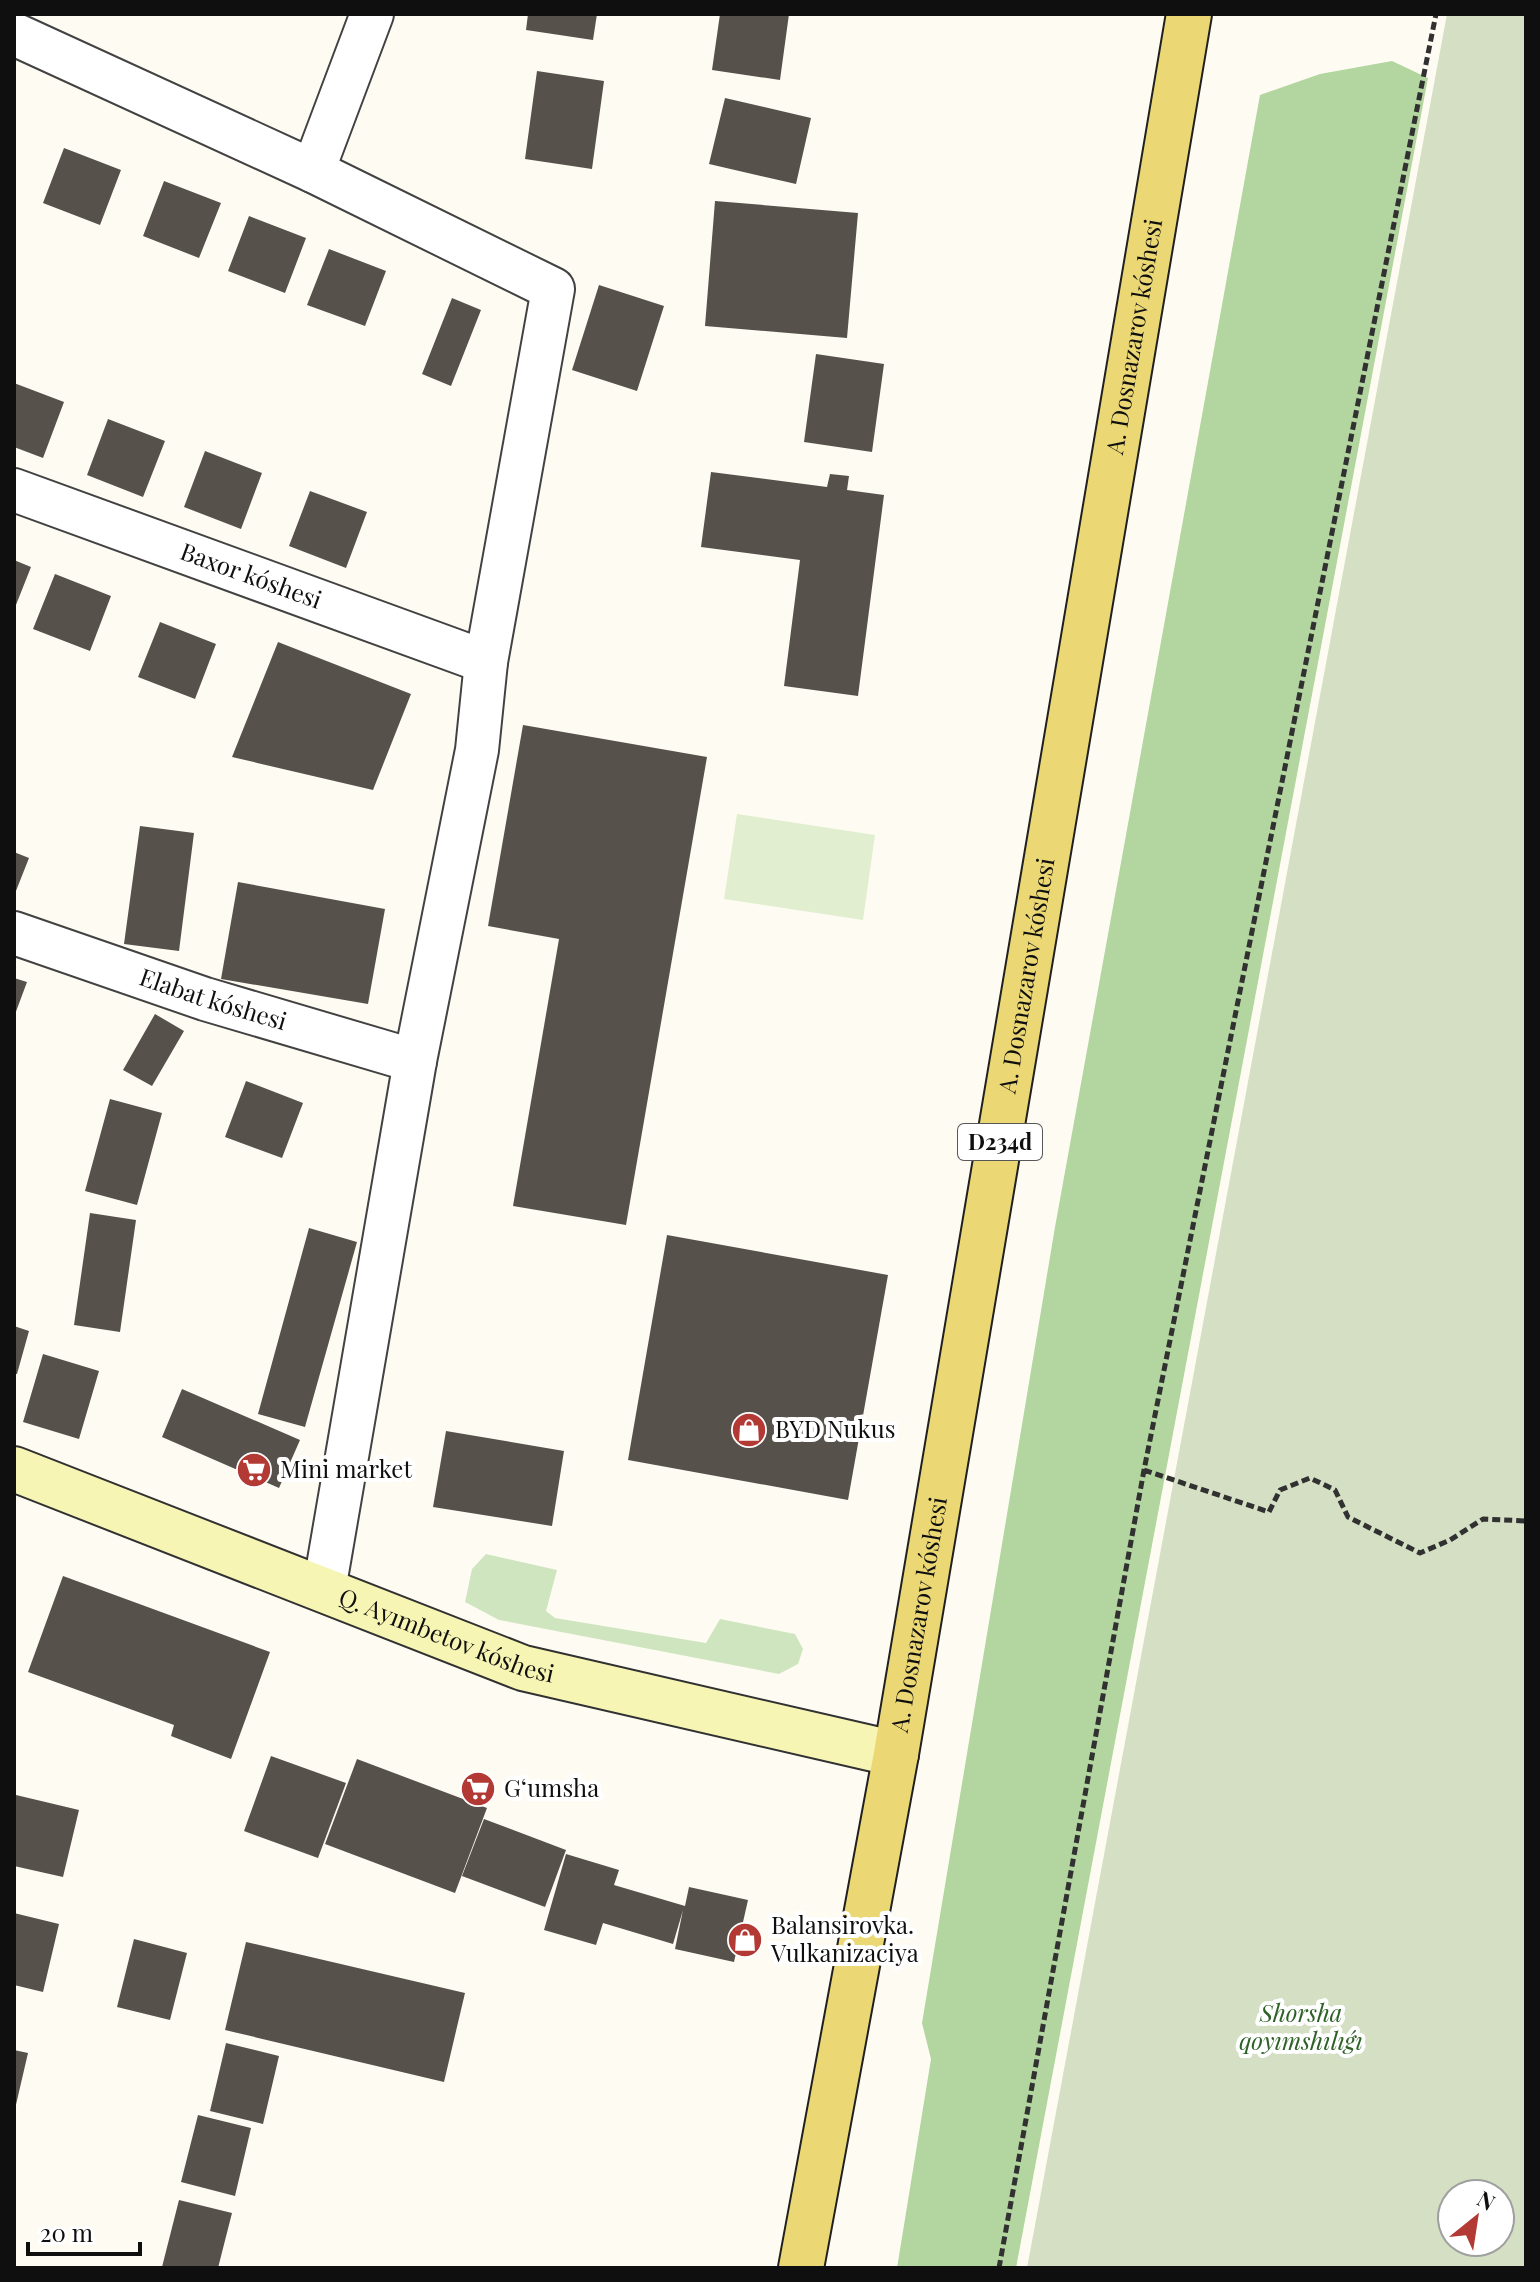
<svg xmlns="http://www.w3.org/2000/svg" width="1540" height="2282" font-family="'Playfair Display',serif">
<rect width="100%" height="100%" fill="#fefcf2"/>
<!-- green -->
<path fill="#cfe5bf" d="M 486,1554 L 557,1570 L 546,1611 L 555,1618 L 706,1643 L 720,1619 L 795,1634 L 803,1649 L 798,1664 L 779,1674 L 499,1620 L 465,1602 L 472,1569 Z"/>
<!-- forest -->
<path fill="#b3d59f" d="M 1392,61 L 1428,78 L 1016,2268 L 897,2268 L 931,2059 L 922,2023 L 1055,1227 L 1260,95 L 1320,74 Z"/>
<!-- cemetery -->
<path fill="#d4dfc4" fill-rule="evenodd" d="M 1447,14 L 1526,14 L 1526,2268 L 1027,2268 ZM 1452,2194 L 1500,2194 L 1500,2242 L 1452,2242 Z"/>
<!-- pitch -->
<path fill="#e1eecf" d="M 737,814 L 875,835 L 863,920 L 724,899 Z"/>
<!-- building -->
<path fill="#57514c" d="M 528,14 L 597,14 L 593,40 L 526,30 Z
M 720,14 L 789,14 L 780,80 L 712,70 Z
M 537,71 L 604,81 L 592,169 L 525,159 Z
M 725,98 L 811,118 L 796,184 L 709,164 Z
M 64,148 L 121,170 L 100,225 L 43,203 Z
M 164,181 L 221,203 L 199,258 L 143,236 Z
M 715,201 L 858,213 L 847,338 L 705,326 Z
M 249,216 L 306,238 L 285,293 L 228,271 Z
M 329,249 L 386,271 L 365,326 L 307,305 Z
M 599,285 L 664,306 L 637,391 L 572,370 Z
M 452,298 L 481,310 L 451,386 L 422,374 Z
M 816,354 L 884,364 L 872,452 L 804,442 Z
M 14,383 L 64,402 L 43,458 L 14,447 Z
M 108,419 L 165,441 L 143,497 L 87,475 Z
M 205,451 L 262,473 L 241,529 L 184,507 Z
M 711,472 L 827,487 L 830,474 L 849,476 L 847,490 L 884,495 L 858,696 L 784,686 L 800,560 L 701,547 Z
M 310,491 L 367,512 L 346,568 L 289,546 Z
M 14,560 L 31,567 L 14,610 Z
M 55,574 L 111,596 L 90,651 L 33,629 Z
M 160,622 L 216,644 L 195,699 L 138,677 Z
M 278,642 L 411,694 L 373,790 L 232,757 Z
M 523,725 L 707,757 L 626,1225 L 513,1206 L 559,939 L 488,926 Z
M 140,826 L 194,833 L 179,951 L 124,944 Z
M 14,852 L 29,858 L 14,896 Z
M 238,882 L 385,909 L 368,1004 L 221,979 Z
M 14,978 L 27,982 L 14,1017 Z
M 155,1014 L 184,1031 L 152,1086 L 123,1070 Z
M 246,1081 L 303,1103 L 282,1158 L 225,1137 Z
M 110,1099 L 162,1113 L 137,1205 L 85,1191 Z
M 90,1213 L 136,1220 L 120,1332 L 74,1325 Z
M 309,1228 L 357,1242 L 305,1427 L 258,1414 Z
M 667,1235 L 888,1275 L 848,1500 L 628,1460 Z
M 14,1326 L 29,1331 L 17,1374 L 14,1374 Z
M 43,1354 L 99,1371 L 79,1439 L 23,1422 Z
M 182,1389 L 300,1440 L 279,1488 L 162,1437 Z
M 446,1431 L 564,1451 L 552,1526 L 433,1507 Z
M 63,1576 L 270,1652 L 231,1759 L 171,1736 L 174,1725 L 28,1672 Z
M 271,1756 L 346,1783 L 318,1858 L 244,1831 Z
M 357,1759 L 487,1808 L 455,1893 L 325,1844 Z
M 16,1795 L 79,1810 L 63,1877 L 14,1866 Z
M 484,1819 L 566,1850 L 545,1907 L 462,1876 Z
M 566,1854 L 619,1870 L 614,1885 L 685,1906 L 689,1887 L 748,1900 L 734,1962 L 675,1949 L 683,1910 L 673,1944 L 603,1923 L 596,1945 L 544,1930 Z
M 14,1913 L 59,1924 L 43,1992 L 14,1985 Z
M 134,1939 L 187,1953 L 170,2020 L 117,2007 Z
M 246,1942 L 465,1993 L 444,2082 L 225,2030 Z
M 226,2043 L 279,2056 L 263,2124 L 210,2111 Z
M 14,2050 L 28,2053 L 15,2109 L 14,2109 Z
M 198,2115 L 251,2128 L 235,2196 L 181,2182 Z
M 179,2200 L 232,2213 L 218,2268 L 162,2267 Z"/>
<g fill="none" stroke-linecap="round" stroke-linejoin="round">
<!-- street casing -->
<g stroke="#424242" stroke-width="46">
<g id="street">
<path d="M 14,34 L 313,171 L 553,289 L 486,662 L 477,750 L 415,1061 L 324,1590"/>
<path d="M 313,171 L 372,14"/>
<path id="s1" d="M 14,490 L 486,662"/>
<path id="s2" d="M 14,933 L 205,999 L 415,1061"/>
</g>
</g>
<!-- secondary casing -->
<g stroke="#313131" stroke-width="48">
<g id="secondary">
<path id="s3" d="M 14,1469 L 523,1668 L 896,1754"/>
</g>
</g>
<!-- primary casing -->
<g stroke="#202020" stroke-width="48">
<g id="primary">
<path id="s4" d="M 801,2268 L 896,1754 L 1189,14"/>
</g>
</g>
<!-- path -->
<path stroke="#313131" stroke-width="5" stroke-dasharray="8 4" stroke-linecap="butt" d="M 1144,1470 L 1269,1512 L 1280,1490 L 1310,1478 L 1335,1490 L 1348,1517 L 1420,1553 L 1450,1540 L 1483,1519 L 1526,1521
M 999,2268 L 1144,1470 L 1436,14"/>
<!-- street -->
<use href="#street" stroke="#fff" stroke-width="42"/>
<!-- secondary -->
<use href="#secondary" stroke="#f7f5b4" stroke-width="44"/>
<!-- primary -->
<use href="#primary" stroke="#ebd875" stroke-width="44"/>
</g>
<!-- icons -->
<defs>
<g id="shop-disc" transform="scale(1.8)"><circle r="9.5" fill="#b23934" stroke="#fff"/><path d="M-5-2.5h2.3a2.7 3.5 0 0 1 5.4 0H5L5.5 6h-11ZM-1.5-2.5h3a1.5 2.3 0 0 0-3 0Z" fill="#fff"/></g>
<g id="supermarket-disc" transform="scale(1.8)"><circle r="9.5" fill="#b23934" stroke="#fff"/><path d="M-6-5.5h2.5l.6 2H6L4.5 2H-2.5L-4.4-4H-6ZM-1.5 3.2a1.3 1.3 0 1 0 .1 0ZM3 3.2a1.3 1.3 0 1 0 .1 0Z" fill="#fff"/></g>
</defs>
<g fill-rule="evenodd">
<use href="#shop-disc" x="749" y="1430"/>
<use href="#supermarket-disc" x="254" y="1470"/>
<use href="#supermarket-disc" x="478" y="1789"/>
<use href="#shop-disc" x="745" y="1940"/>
</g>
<g text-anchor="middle" stroke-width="8" stroke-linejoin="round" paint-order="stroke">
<!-- shield labels -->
<rect fill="#fff" stroke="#575757" stroke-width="2" x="958" y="1124" width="84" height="36" rx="6"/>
<g font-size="22" font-weight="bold" fill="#0f0f0f">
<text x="1000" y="1150">D234d</text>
</g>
<!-- street labels -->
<g font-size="24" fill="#0f0f0f" stroke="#fff">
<text dy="8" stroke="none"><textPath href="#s4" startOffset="1960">A. Dosnazarov kóshesi</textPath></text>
<text dy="8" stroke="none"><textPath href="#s1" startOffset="252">Baxor kóshesi</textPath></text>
<text dy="8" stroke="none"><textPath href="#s4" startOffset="1312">A. Dosnazarov kóshesi</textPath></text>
<text dy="8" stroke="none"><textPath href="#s2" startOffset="210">Elabat kóshesi</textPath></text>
<text dy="8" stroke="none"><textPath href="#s4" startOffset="664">A. Dosnazarov kóshesi</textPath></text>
<text dy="8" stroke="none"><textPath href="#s3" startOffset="464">Q. Ayımbetov kóshesi</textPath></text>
</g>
<!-- poi labels -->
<g font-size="24" fill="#0f0f0f" stroke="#fff" text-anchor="start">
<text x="775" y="1438">BYD Nukus</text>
<text x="280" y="1478">Mini market</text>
<text x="504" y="1797">Gʻumsha</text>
<text x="771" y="1934">Balansirovka.<tspan x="771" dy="28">Vulkanizaciya</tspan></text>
</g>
<!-- park labels -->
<g font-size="24" font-style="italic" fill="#2d6125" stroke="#fff">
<text x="1301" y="2022">Shorsha<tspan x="1301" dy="28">qoyımshılıǵı</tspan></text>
</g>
</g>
<!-- border -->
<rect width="1540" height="2282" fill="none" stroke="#0f0f0f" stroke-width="32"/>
<!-- north arrow -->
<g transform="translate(1476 2218) rotate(30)"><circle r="38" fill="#ffffff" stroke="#9f9f9f" stroke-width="2"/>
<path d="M0-6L14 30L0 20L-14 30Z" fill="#b23934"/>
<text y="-12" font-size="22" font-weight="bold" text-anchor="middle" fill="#0f0f0f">N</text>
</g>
<!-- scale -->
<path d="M28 2242v12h112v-12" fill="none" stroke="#0f0f0f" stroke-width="4"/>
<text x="40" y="2242" font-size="24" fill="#0f0f0f" stroke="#ffffff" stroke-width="6" paint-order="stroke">20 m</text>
</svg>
